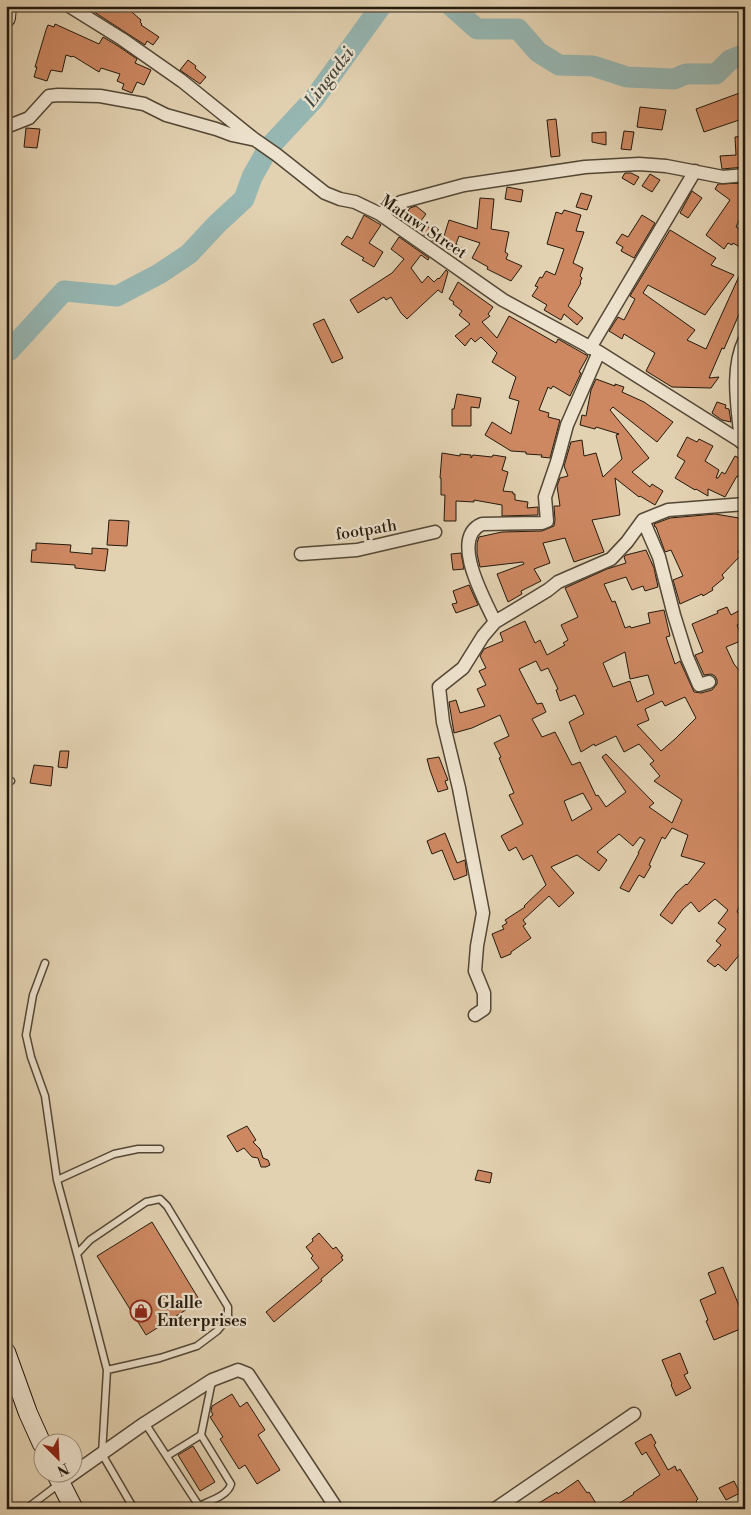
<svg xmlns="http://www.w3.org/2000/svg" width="751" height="1515" font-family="'Libre Bodoni',serif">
<rect width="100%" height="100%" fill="#e3d2b2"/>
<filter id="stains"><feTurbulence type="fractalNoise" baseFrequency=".004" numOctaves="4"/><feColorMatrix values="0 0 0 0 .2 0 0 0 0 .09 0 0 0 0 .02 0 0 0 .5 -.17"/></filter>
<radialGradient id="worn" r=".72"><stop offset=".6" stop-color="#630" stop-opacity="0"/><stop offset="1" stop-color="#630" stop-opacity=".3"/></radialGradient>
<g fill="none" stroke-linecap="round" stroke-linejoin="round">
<!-- river -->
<path stroke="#96b6b2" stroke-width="21" d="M 451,6 L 477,29 L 518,29 L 538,52 L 559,65 L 593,66 L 627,77 L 674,79 L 686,74 L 716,74 L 730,60 L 745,54
M 272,144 L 314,99 L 381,6
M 9,351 L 64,291 L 117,296 L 159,274 L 189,254 L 217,224 L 244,199 L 252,177 L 265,154"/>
</g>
<!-- building -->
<path fill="#cd8862" stroke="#23190d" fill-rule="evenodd" d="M 85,6 L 125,6 L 141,20 L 140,22 L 142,24 L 141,25 L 159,37 L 153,45 L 147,41 L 145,45 Z
M 55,24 L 99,44 L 103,37 L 118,46 L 137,59 L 135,63 L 151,70 L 144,85 L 137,82 L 132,93 L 122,89 L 124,84 L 117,81 L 120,74 L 101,68 L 99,72 L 73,56 L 72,57 L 66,55 L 62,72 L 51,70 L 47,81 L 34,77 L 37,67 L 35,67 L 46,30 L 48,25 L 54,27 Z
M 188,60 L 196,66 L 195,68 L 206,77 L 200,84 L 180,70 Z
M 745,91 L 745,118 L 704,132 L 696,109 Z
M 640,107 L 666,110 L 662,130 L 637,127 Z
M 556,119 L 560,156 L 551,157 L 547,120 Z
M 26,128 L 40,129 L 37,148 L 24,147 Z
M 624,131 L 634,132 L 631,150 L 621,149 Z
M 606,132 L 606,145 L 592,142 L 592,133 Z
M 745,136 L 745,167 L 722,169 L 720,156 L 736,155 L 735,137 Z
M 625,173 L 631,173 L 639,177 L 634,185 L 622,178 Z
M 650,174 L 660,180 L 652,192 L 642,186 Z
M 745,183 L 745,208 L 736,227 L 745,232 L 745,250 L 733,243 L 732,245 L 728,243 L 724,249 L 706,235 L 730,200 L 715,189 L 718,184 Z
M 507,187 L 523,190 L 521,202 L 505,199 Z
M 692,191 L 702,198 L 688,218 L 680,213 Z
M 581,193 L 592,196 L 587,210 L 576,207 Z
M 480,198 L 494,199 L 491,229 L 509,232 L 505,252 L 508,254 L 506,259 L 522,266 L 511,281 L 487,269 L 488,267 L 472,258 L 480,243 L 459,236 L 456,244 L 466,251 L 465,253 L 439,245 L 421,233 L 427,226 L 437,234 L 439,232 L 444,236 L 449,220 L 477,229 Z
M 416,206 L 426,214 L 420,222 L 407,213 L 410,208 Z
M 564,210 L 581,215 L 576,231 L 584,232 L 573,263 L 583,268 L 580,276 L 582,278 L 580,282 L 581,283 L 568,306 L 583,318 L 577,325 L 564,314 L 561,320 L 544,310 L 547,305 L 532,296 L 538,287 L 535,286 L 540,277 L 542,278 L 546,271 L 555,275 L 564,249 L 547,244 L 556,212 L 562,214 Z
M 364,215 L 381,225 L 369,243 L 383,252 L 374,267 L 362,260 L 364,258 L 341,244 L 347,236 L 352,239 Z
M 642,215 L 655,223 L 634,258 L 621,251 L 623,247 L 616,243 L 622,234 L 628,237 Z
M 670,230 L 716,258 L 711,265 L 734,275 L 705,315 L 648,285 L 643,293 L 695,330 L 687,340 L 706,349 L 745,263 L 745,315 L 740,312 L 724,349 L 722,348 L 709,378 L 719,377 L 711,388 L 672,387 L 646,371 L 655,353 L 624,334 L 622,339 L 609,331 L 618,317 L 624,320 L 635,299 L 630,296 Z
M 399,237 L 429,258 L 428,260 L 421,255 L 411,268 L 422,283 L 428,276 L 434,282 L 438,278 L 439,279 L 446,270 L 448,272 L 442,293 L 438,290 L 407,319 L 401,313 L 391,297 L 386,300 L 384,297 L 358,313 L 350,300 L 392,273 L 404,259 L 391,249 Z
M 458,282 L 493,307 L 488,314 L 490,316 L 482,322 L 497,338 L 509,316 L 556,343 L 558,339 L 588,356 L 579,372 L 581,373 L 570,396 L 553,386 L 551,389 L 548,387 L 539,410 L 549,413 L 548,417 L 560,420 L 550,458 L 541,457 L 542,455 L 526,454 L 526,452 L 511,451 L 485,435 L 492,422 L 511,434 L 519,401 L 509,398 L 516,377 L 492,362 L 497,353 L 481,337 L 475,342 L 471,338 L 465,346 L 455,336 L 470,324 L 459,315 L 462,311 L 453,304 L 454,302 L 449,299 Z
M 324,319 L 343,358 L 332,363 L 313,324 Z
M 596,379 L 615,386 L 615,384 L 624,387 L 622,392 L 644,402 L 673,422 L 657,442 L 613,407 L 610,410 L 649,458 L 632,472 L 650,487 L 652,484 L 663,491 L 655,505 L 640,496 L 639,497 L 615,478 L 620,515 L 592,520 L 604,552 L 574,562 L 565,538 L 543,543 L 550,563 L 534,569 L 541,581 L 521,591 L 522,594 L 508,602 L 497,574 L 524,564 L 523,562 L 480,567 L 477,554 L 477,543 L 479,537 L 502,532 L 542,531 L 554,526 L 555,520 L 554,506 L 560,506 L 557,486 L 560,478 L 568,476 L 564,466 L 571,442 L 582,440 L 584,456 L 596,453 L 603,477 L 622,459 L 616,435 L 619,434 L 596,427 L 595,429 L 580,425 L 582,415 L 586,416 L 591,390 Z
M 457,394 L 481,398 L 479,408 L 471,407 L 471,426 L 452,426 L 452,409 L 454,409 Z
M 717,402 L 726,405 L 725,408 L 729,409 L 731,422 L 722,420 L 712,413 Z
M 687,437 L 697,442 L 699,439 L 713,446 L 705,461 L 719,470 L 716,478 L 718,478 L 722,472 L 725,474 L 735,456 L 745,461 L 745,480 L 737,476 L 725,497 L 708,489 L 708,496 L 696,489 L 695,490 L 675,478 L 685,461 L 677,456 Z
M 442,453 L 460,456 L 460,454 L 471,455 L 471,458 L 473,455 L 492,457 L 493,455 L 506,457 L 502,470 L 508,472 L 503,491 L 513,492 L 513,494 L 515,494 L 515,500 L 528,502 L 527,508 L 538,507 L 538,515 L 502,516 L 502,505 L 474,500 L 474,502 L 456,501 L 456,521 L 444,521 L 445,495 L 441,495 L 441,478 L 440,478 Z
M 715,514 L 745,519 L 743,544 L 738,552 L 741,555 L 722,575 L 724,578 L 712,588 L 713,590 L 703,596 L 702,594 L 680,604 L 673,580 L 683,576 L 671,550 L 665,552 L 656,527 L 655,527 L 654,524 L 670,518 Z
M 109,520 L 129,521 L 127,546 L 107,545 Z
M 36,543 L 71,545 L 70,552 L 92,554 L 92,548 L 108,549 L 105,571 L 75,568 L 75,565 L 31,562 L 32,550 L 36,550 Z
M 646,550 L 654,568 L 658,587 L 645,591 L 643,586 L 632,590 L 626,577 L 604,584 L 612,602 L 615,601 L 625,628 L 630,626 L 631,628 L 650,623 L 648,613 L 664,610 L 670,636 L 666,637 L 675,664 L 680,661 L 694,692 L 701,693 L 712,690 L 717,684 L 717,680 L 715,676 L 711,674 L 704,675 L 695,655 L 703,652 L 692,624 L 718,613 L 717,611 L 727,607 L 731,615 L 742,609 L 745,615 L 745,621 L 737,625 L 743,640 L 726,647 L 734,664 L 745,678 L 745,754 L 739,764 L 745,768 L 745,810 L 739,830 L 745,831 L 745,894 L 737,912 L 745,918 L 745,948 L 726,971 L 718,964 L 715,967 L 707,961 L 721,945 L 716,941 L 726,929 L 718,923 L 728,910 L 715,899 L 699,912 L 691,902 L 683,909 L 672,924 L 660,915 L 677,892 L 686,884 L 687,885 L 705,863 L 681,856 L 688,835 L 672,828 L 665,839 L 662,837 L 649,865 L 651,866 L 644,878 L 639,875 L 629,892 L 620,888 L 639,853 L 638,853 L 645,840 L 640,837 L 633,846 L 619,834 L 597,852 L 607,860 L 599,871 L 577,855 L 551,867 L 574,893 L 559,907 L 549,896 L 523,920 L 526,924 L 523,926 L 531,938 L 511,952 L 511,954 L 501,958 L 492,934 L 504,929 L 502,926 L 507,923 L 505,920 L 525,907 L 524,906 L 546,885 L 532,855 L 523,860 L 516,847 L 509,851 L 501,836 L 523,824 L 509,795 L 514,793 L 499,758 L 501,757 L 494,743 L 509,736 L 500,715 L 472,728 L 454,733 L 449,702 L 456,700 L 460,713 L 485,706 L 477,689 L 486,685 L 479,671 L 486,668 L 480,656 L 484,649 L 503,641 L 500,633 L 514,626 L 525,621 L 535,643 L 540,640 L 547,655 L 565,645 L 563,643 L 568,640 L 561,625 L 578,617 L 565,588 L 607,569 L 626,563 L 624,557 L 626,555 ZM 625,652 L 630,679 L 648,675 L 654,694 L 637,702 L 630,681 L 613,687 L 603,663 ZM 536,661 L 541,671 L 548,668 L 558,689 L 556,690 L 560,701 L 575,695 L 584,714 L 569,722 L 581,752 L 594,744 L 595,746 L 616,736 L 624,752 L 639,744 L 654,761 L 650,764 L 660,776 L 654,781 L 682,800 L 672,823 L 649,807 L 654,803 L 606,754 L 602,757 L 626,792 L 606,807 L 598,795 L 596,796 L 580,762 L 572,765 L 555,732 L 542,737 L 532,719 L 546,712 L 542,703 L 537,704 L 519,669 ZM 685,697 L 696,718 L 675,739 L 661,751 L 637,725 L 649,720 L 645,709 L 662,701 L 665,706 ZM 583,793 L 592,809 L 572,821 L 564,801 Z
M 461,553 L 464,569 L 453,570 L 451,554 Z
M 469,585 L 478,605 L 456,613 L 452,604 L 457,603 L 453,591 Z
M 60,751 L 69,751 L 67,768 L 58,767 Z
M 439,757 L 448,780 L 445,781 L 448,789 L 438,792 L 430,770 L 427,759 Z
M 34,765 L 53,767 L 51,786 L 30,783 Z
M 445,833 L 457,863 L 465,860 L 467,875 L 454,880 L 442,850 L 432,854 L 427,841 Z
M 247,1126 L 256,1140 L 253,1142 L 260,1149 L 263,1158 L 268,1160 L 270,1165 L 266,1167 L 261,1167 L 258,1158 L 252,1157 L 244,1148 L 237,1152 L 227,1136 Z
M 478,1170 L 492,1173 L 490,1183 L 475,1180 Z
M 152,1222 L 200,1301 L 146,1335 L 97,1256 Z
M 319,1233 L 333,1249 L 336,1247 L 343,1256 L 341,1257 L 343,1260 L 321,1279 L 322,1281 L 274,1322 L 266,1312 L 319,1268 L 311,1258 L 313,1256 L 306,1247 L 313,1241 L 312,1239 Z
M 723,1267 L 745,1320 L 745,1327 L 714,1340 L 706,1321 L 708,1320 L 700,1300 L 716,1293 L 708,1273 Z
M 680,1353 L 688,1373 L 684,1375 L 691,1388 L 676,1396 L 671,1385 L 672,1384 L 662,1360 Z
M 232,1394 L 240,1407 L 247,1402 L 265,1430 L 258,1435 L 280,1470 L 257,1484 L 245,1465 L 239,1469 L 220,1439 L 223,1437 L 210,1417 L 213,1415 L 211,1411 L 212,1406 Z
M 651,1434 L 656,1443 L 654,1445 L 668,1470 L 675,1466 L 677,1471 L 680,1469 L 698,1499 L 696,1501 L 698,1505 L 691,1509 L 610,1509 L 634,1494 L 633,1493 L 660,1475 L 646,1452 L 642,1455 L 635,1443 Z
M 193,1446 L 215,1482 L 200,1491 L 178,1455 Z
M 578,1480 L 587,1493 L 589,1492 L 597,1505 L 591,1509 L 529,1509 L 557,1492 L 558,1494 Z
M 734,1481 L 740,1493 L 726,1500 L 719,1488 Z"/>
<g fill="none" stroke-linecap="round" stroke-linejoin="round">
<!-- service casing -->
<g stroke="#534736" stroke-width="9">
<path id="service" d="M 6,778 L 11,781
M 45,963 L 33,995 L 26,1035 L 31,1057 L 45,1096 L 57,1180 L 77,1254
M 57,1180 L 114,1154 L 138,1149 L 160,1149
M 107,1370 L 160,1358 L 197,1346 L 217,1331 L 228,1318 L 228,1307 L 167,1206 L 160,1199 L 146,1202 L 90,1240 L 77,1254 L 107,1370 L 102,1454 L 134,1509
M 145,1423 L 199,1506
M 167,1456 L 201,1435
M 26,1509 L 59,1484
M 196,1509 L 199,1506 C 209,1501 228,1496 231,1484 L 201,1435 L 212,1381"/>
</g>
<!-- minor casing -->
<g stroke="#534736" stroke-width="15">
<path id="minor" d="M 69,6 L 122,39 L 182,81 L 254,139 L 277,155 L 325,193 L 340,199 L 355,202 L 380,214 L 503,300 L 599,352 L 745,444
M 6,127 L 29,118 L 49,96 L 58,95 L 100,96 L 144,104 L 166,115 L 216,129 L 232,135 L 251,139
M 380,214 L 401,202 L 464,185 L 585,167 L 639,164 L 666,166 L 723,177 L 745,175
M 590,348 L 695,171
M 741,442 C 738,408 730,370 745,339
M 643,520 L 659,557 L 674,615 L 687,657 L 699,685 L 709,682
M 301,554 L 357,550 L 435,532
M 495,622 C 485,600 449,538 482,524 L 542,523 L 547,521 L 545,497 L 557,462 L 567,425 L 599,352
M 475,1015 L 484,1009 L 484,993 L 475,971 L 477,946 L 483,913 L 459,788 L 443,722 L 439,687 L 463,668 L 483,636 L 495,622 L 548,590 L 558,582 L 611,559 L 627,542 L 643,520 L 668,510 L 745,504
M 60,1483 L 145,1423 L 212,1380 L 238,1370 L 248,1374 L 337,1509
M 495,1509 L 634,1414
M 743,1509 L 745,1508"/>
</g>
<!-- secondary casing -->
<g stroke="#23190d" stroke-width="20">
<path id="secondary" d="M 6,18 L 7,6
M 6,1352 L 28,1413 L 42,1444
M 55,1472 L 74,1509"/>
</g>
<!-- service -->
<use href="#service" stroke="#ede2cd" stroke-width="6"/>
<!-- minor -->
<use href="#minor" stroke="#ede2cd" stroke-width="12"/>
<!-- secondary -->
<use href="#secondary" stroke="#ede2cd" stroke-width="18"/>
</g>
<!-- icons -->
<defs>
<g id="shop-ring" transform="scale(1.125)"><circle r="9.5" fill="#ede2cd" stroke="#8f2418" stroke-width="1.5"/><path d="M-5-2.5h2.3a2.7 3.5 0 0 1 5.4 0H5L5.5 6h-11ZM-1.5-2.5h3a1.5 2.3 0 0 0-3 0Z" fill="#8f2418"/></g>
</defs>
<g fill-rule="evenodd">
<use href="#shop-ring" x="141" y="1311"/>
</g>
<g text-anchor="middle" stroke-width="4.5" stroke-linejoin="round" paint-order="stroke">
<!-- street labels -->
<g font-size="16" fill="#23190d" stroke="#ede2cd">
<text transform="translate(424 226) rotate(34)" y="6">Matuwi Street</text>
<text transform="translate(366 529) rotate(-9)" y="6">footpath</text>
</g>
<!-- poi labels -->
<g font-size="16" font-weight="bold" fill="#23190d" stroke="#ede2cd" text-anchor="start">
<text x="157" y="1308">Glalle<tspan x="157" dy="18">Enterprises</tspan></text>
</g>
<!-- water labels -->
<g font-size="18" font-style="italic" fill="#46483f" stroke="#ede2cd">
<text transform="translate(329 77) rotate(-53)" y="6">Lingadzi</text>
</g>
</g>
<!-- margin -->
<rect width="751" height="1515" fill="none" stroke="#e3d2b2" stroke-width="25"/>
<rect x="8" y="8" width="736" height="1500" fill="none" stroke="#23190d" stroke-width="2.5"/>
<rect x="12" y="12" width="726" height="1490" fill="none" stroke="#23190d"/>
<!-- north arrow -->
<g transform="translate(58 1458) rotate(156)"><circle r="24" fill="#ede2cd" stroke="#9c9280"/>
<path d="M0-4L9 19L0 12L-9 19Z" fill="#8f2418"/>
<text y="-8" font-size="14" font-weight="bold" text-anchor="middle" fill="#23190d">N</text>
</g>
<rect width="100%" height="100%" filter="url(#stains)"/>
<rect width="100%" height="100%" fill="url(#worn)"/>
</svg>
